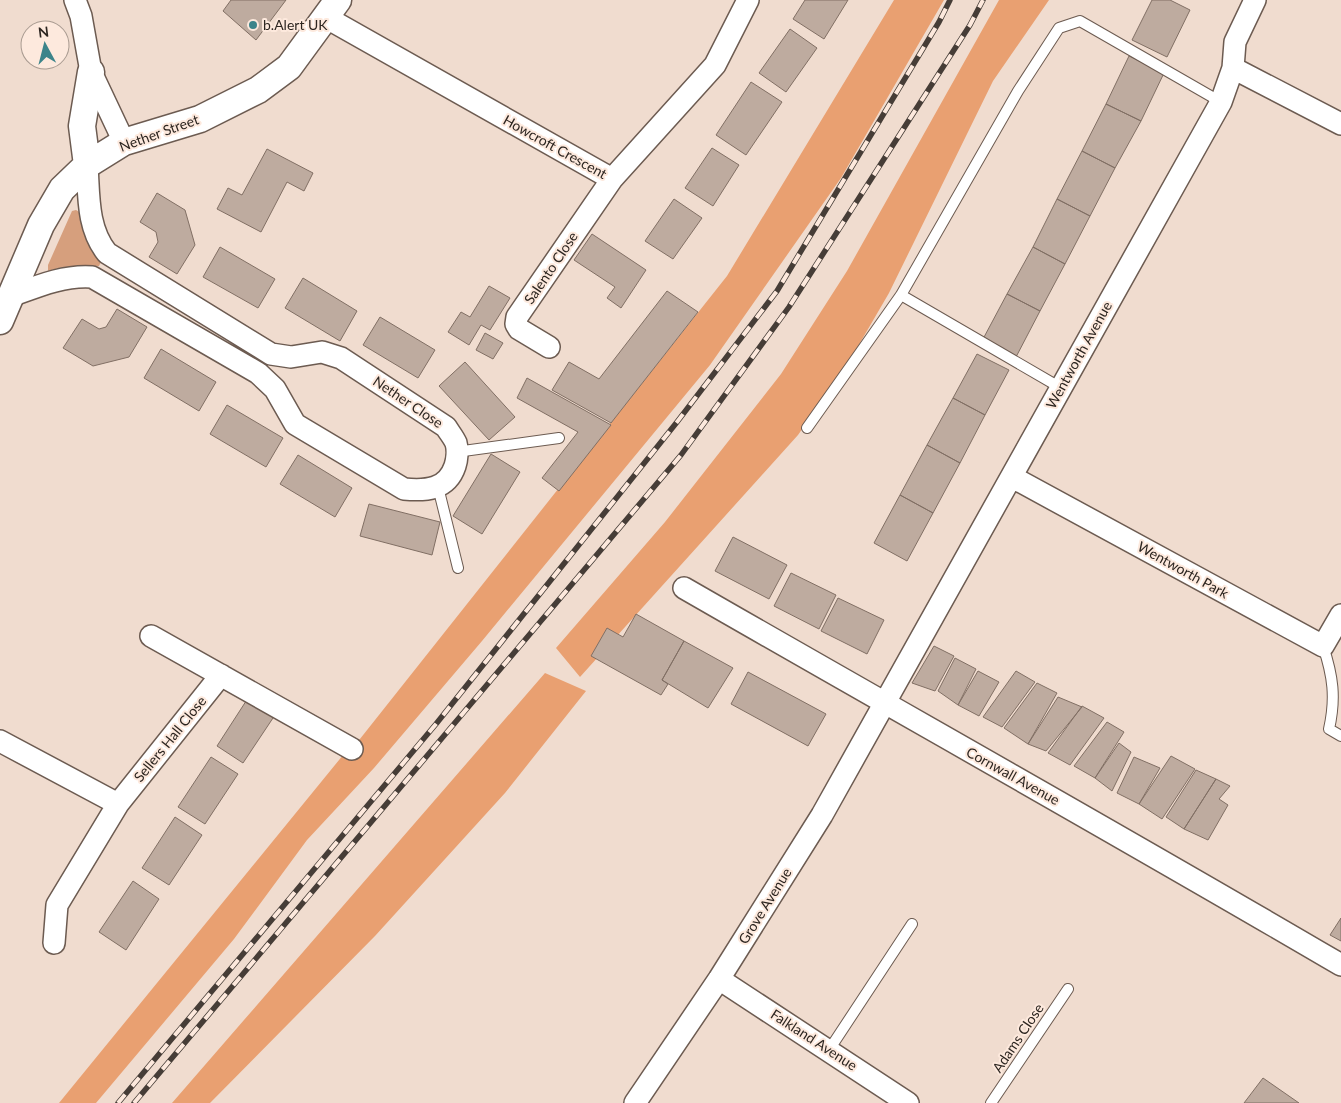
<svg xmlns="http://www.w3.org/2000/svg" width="1341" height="1103" font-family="Lato,sans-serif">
<rect width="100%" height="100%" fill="#f0dccf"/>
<!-- green -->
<path fill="#d69f7d" d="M 76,210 L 81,213 C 83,224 83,236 89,245 C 93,251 98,255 101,262 L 99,266 L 62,267 L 48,271 L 48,265 L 72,211 Z"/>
<!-- forest -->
<path fill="#e9a071" d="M 894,0 L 944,0 L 841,178 L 710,365 L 482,641 L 374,768 L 307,840 L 234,939 L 96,1103 L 59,1103 L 348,749 L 352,749 L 727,276 Z
M 999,0 L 1049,0 L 993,81 L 889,293 L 850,360 L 798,435 L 580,677 L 556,648 L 665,522 L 781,374 L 847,271 Z
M 545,673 L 586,691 L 505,793 L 375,936 L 210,1103 L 172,1103 Z"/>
<!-- building -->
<path fill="#beab9f" stroke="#816f64" d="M 231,0 L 286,0 L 256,40 L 223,11 Z
M 805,0 L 848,0 L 824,39 L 793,19 Z
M 1152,0 L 1170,0 L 1190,10 L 1167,57 L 1132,40 Z
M 790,29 L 817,48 L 786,92 L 759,73 Z
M 1129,56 L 1164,73 L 1141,121 L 1106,104 Z
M 751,82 L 782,102 L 746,155 L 716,135 Z
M 1106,104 L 1141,121 L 1115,168 L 1082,151 Z
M 712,148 L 739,165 L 713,206 L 685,188 Z
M 267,149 L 313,173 L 304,191 L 287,182 L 261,232 L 217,209 L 228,188 L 242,195 Z
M 1082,151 L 1115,168 L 1090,216 L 1057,199 Z
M 157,193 L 185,210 L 195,245 L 177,274 L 149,257 L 158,242 L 156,232 L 140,222 Z
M 674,199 L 702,218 L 673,259 L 645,241 Z
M 1057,199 L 1090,216 L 1065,264 L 1033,247 Z
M 592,234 L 646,270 L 621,308 L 607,298 L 615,287 L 574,260 Z
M 220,247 L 275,279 L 258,308 L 203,277 Z
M 1033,247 L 1065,264 L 1040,311 L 1007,294 Z
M 303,278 L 357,311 L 340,341 L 285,308 Z
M 489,286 L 510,298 L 490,330 L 481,325 L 469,345 L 448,332 L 461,312 L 470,317 Z
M 667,291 L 698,312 L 611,423 L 552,390 L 569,362 L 599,379 Z
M 1007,294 L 1040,311 L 1016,357 L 983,339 Z
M 117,309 L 147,327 L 129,357 L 93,366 L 63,348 L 82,319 L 99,329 L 106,327 Z
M 380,317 L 435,350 L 418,378 L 363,345 Z
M 485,333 L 503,343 L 493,359 L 476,350 Z
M 161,349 L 216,382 L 199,411 L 144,378 Z
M 977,354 L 1009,370 L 985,415 L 953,398 Z
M 465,362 L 515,417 L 489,440 L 439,386 Z
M 527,378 L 611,425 L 559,491 L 542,478 L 578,432 L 517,398 Z
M 953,398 L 985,415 L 960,463 L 927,445 Z
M 227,405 L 283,438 L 266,467 L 210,434 Z
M 927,445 L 960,463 L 933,513 L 900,495 Z
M 491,454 L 520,472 L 482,534 L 453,516 Z
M 298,455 L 352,488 L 335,517 L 280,484 Z
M 900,495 L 933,513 L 907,561 L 874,543 Z
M 369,504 L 440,522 L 432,555 L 360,536 Z
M 733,537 L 787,565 L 769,599 L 715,571 Z
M 791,573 L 836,595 L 819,629 L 774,606 Z
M 838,598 L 884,620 L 867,654 L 821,631 Z
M 636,614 L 684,641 L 662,680 L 668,684 L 661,695 L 591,656 L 607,628 L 623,637 Z
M 684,641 L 733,668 L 708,708 L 662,680 Z
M 934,646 L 954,656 L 935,691 L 912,683 Z
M 955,658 L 976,669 L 958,705 L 938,691 Z
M 978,671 L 999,682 L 979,716 L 958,705 Z
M 1016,671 L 1035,682 L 1002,727 L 983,717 Z
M 748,672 L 826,714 L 808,746 L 731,704 Z
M 1037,683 L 1057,693 L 1028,744 L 1004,728 Z
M 250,695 L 277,712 L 243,763 L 217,746 Z
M 1058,697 L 1082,707 L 1046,751 L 1028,744 Z
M 1082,706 L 1104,718 L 1070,765 L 1048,753 Z
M 1107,722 L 1124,732 L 1095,778 L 1074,766 Z
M 1119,743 L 1131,752 L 1112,791 L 1095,778 Z
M 1171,756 L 1195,769 L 1162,819 L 1139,804 Z
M 211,757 L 238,774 L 205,824 L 178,807 Z
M 1134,757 L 1160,768 L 1139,804 L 1117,793 Z
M 1196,770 L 1216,779 L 1184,829 L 1166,817 Z
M 1216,779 L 1230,786 L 1219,799 L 1228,805 L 1208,840 L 1184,829 Z
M 175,817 L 202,835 L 169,885 L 142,868 Z
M 133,881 L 159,899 L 126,950 L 99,932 Z
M 1341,918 L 1341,941 L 1330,935 Z
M 1263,1078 L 1299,1103 L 1244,1103 Z"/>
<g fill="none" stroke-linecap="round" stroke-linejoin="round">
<!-- service casing -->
<g stroke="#6c5b51" stroke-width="12">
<path id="service" d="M 901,295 L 1061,388
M 807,428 L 901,295 L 1018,91 L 1059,28 L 1080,21 L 1221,102
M 456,452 L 559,438
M 438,487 L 458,568
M 1323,646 C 1333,676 1336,698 1329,729 L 1341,736
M 829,1050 L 912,924
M 991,1103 L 1068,989"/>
</g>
<!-- minor casing -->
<g stroke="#6c5b51" stroke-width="24">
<path id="minor" d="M 75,0 L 81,16 L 91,72 L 124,142
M 327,18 L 612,179 L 715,65 L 748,0
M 1233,68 L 1341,124
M 11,296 C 38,286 64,275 92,277 L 258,373 L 275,389 L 295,424 L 404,489 C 426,491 447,490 455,466 C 457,460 458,450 456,443 C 454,438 449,432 446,427 L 341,358 L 322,352 L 291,357 L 271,354 L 107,253 C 87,228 89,196 87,165
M 549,347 L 519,329 L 516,324 L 517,317 L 612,179
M 1012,477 L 1323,646 L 1341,615
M 684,588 C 903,714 1123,837 1341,965
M 151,636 L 352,749
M 0,741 L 118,804 L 221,675
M 54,943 L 57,905 L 118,804
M 719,979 L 908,1103
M 635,1103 L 719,979 L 822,815 L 1221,102 L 1233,68 L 1235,42 L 1255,0"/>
</g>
<!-- tertiary casing -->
<g stroke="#6c5b51" stroke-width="29">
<path id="tertiary" d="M 87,165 L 82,126 L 91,72
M 0,321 L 41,225 L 62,189 L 87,165 L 124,142 L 200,119 L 258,90 L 289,67 L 338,0"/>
</g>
<!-- service -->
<use href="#service" stroke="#fff" stroke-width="10"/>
<!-- minor -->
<use href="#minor" stroke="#fff" stroke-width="21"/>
<!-- tertiary -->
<use href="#tertiary" stroke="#fff" stroke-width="26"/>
<!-- rail casing -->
<g stroke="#463d37" stroke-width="5.5">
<path id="rail" d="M 118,1103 L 436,724 L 677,422 L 777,291 L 939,22 L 950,0
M 134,1103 L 681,455 L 789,307 L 970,25 L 983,0"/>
</g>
<!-- rail -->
<use href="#rail" stroke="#fde9dd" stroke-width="4" stroke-dasharray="11" stroke-linecap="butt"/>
</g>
<!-- markers -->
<circle fill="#3c848a" stroke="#fde9dd" stroke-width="2" cx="253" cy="25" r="5"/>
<g text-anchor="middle" stroke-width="4" stroke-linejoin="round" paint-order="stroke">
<!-- poi labels -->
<g font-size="14" fill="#2c2520" stroke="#fde9dd" text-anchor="start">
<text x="263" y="30">b.Alert UK</text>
</g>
<!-- street labels -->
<g font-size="14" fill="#2c2520" stroke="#fde9dd">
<text transform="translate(159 133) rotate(-20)" y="5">Nether Street</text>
<text transform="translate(555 147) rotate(29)" y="5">Howcroft Crescent</text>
<text transform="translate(551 268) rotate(-56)" y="5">Salento Close</text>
<text transform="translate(1079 355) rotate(-61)" y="5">Wentworth Avenue</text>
<text transform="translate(408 402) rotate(34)" y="5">Nether Close</text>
<text transform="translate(1183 570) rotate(29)" y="5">Wentworth Park</text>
<text transform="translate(170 739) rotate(-51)" y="5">Sellers Hall Close</text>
<text transform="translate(1013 776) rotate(29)" y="5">Cornwall Avenue</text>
<text transform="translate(765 906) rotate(-58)" y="5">Grove Avenue</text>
<text transform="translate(1018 1038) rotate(-56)" y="5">Adams Close</text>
<text transform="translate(814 1040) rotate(33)" y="5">Falkland Avenue</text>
</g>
</g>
<!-- north arrow -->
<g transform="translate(45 45) rotate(353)"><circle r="24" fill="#fde9dd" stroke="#a99b91"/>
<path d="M0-4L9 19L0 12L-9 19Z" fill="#3c848a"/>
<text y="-8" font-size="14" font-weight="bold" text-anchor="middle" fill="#2c2520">N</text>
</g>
</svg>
